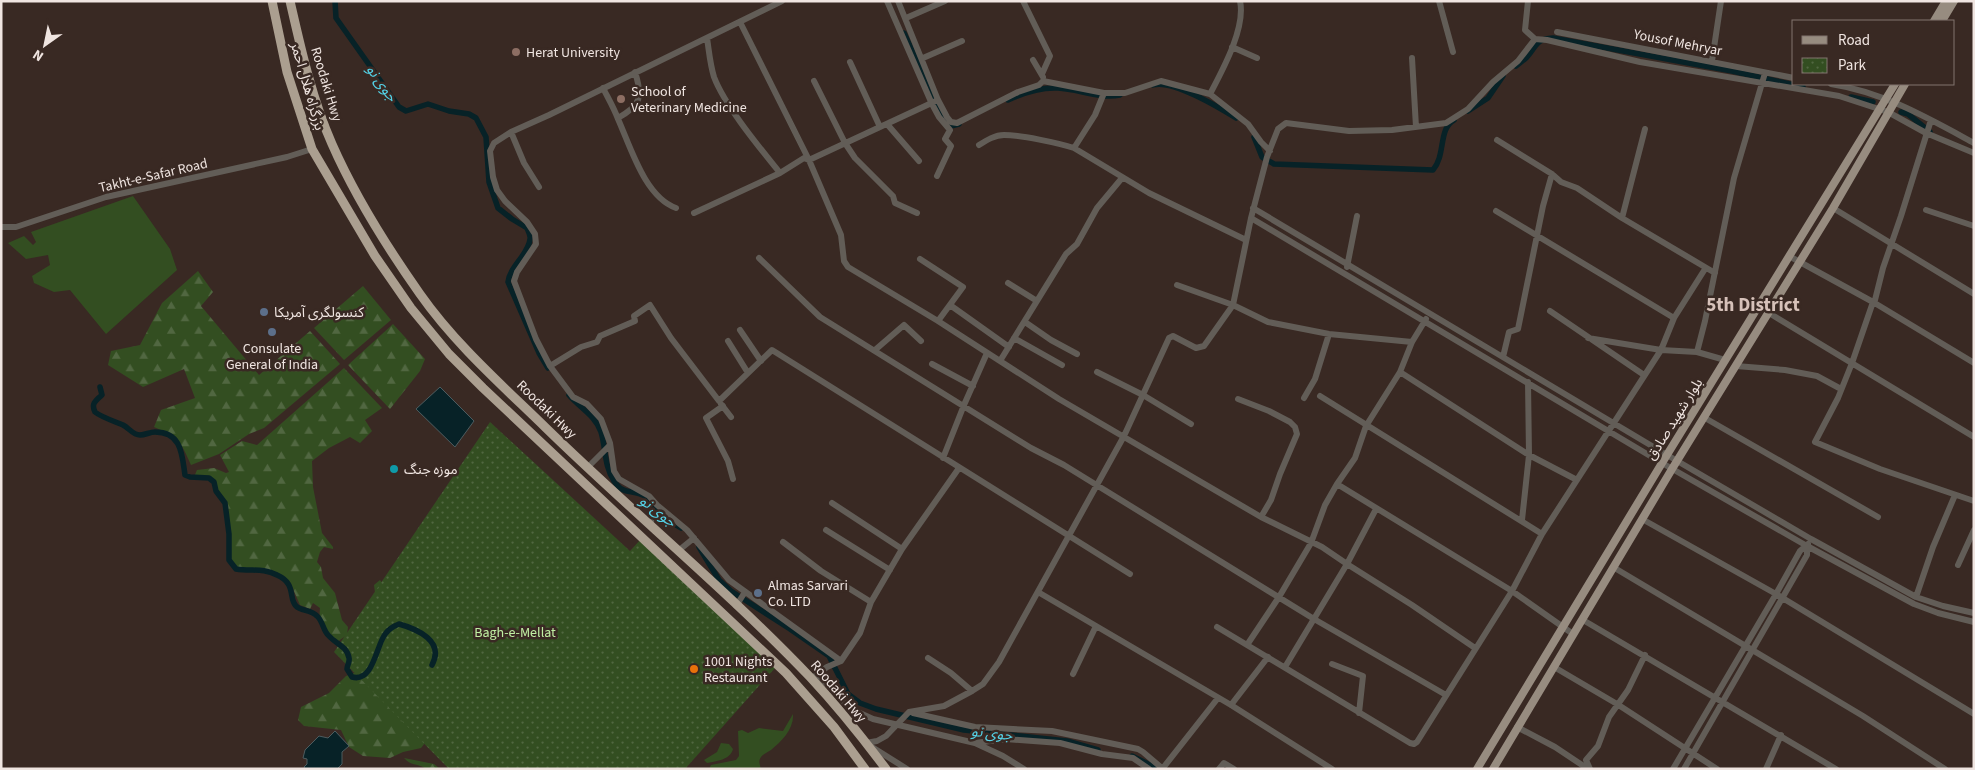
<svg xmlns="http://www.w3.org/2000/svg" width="1975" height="770" font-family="'Source Sans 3','Noto Sans Arabic',sans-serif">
<defs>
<pattern id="forest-firs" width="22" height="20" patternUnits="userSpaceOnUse" patternTransform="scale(1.25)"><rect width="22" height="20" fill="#334e21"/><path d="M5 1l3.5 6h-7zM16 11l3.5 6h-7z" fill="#516741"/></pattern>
<pattern id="park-dots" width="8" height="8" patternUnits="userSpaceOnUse" patternTransform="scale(1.25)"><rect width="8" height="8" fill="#334e21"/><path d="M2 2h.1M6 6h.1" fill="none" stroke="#516741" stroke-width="1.8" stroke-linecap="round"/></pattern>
</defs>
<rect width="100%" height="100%" fill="#392923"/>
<!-- green -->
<path fill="#334e21" d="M 133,196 L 170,249 L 177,270 L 106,334 L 70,290 L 54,292 L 34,283 L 32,276 L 50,265 L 48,255 L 26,259 L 8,243 L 24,236 L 33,245 L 36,242 L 31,232 Z
M 793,714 C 794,729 782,741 771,750 C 768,752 763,754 761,757 C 758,761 760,765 761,769 L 709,769 L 711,765 L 736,760 L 739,756 L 738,731 L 742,730 L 748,733 L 759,728 L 783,731 Z
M 721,743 L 729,744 L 733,749 C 730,760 717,761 707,763 L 704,760 L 717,752 Z"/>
<!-- forest -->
<path fill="url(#forest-firs)" d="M 198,271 L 213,292 L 201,306 L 259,375 L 310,331 L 340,364 L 264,428 L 249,434 L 219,454 L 191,465 C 181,441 177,437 154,427 L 161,410 L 195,398 L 184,369 L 143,387 L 108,365 L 111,351 L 140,345 L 162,303 Z
M 363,286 L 391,320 L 344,360 L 314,328 Z
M 393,324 L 425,359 L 420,371 L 390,409 L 348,365 Z
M 344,368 L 382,408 L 365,420 L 372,431 L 360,443 L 350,437 L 329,448 L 312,461 L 313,487 L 322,533 L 333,547 L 333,549 L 324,547 L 320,552 L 317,562 L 321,567 L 323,578 L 335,593 L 342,620 L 348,627 L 347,635 L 337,642 C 325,634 318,623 320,608 L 313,603 L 310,609 L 300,605 L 290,582 L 279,574 L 261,568 L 237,568 L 230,560 L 228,554 L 230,535 L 227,511 L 226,502 L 216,489 L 216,481 L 212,478 L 194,477 L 197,470 L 214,468 L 226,473 L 229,472 L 220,455 L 242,441 L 257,445 Z
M 380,580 L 389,594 L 431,735 L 421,748 L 403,752 L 390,758 L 363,756 L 349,747 L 341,730 L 304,726 L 298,720 L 301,707 L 329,693 L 346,676 L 357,672 L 376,600 L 374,585 Z
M 404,758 L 434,764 L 440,769 L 426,769 C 419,763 412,767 404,758 Z"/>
<!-- park -->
<path fill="url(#park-dots)" d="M 490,422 L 630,551 L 641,539 L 775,668 L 685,769 L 449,769 L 334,652 Z"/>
<!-- water -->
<path fill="#072227" stroke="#4d5c5f" d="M 440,387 L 474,421 L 455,447 L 416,409 Z
M 335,731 L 349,746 L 342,752 L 342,764 L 337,769 L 305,769 L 304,767 L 307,764 L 307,759 L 303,758 L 305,750 L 319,736 L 328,738 Z"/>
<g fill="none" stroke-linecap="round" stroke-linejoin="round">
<!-- canal -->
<path stroke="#072227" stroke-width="5.5" d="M 335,1 L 336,18 L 399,107 L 406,111 L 428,104 L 449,111 L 469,114 L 476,118 L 486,137 L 489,182 L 498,208 L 512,219 L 527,228 C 528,231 531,236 530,239 C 529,254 510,266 508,282 L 539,353 L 548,368
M 904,33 L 943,119 L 951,126 L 959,124
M 1516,66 C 1520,63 1524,60 1527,57 C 1537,46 1535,39 1553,38 L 1732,71 L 1803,87
M 1153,85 C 1172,79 1220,108 1236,118
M 1851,97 L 1873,102
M 1008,100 C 1023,93 1041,87 1058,88 C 1079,89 1099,99 1120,95
M 1468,111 L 1488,98 L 1503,76
M 1901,112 L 1908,114 L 1930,132
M 1254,137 L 1262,157 L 1274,164 L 1433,170 C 1446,155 1438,129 1454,120
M 100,387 L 102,395 C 95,401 91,404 95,412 C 101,417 116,422 123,425 C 129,428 133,435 140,435 C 145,435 150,432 155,432 C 182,432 182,455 185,475 L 190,477 L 209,478 L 214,482 L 216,491 L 225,503 L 229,534 L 229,560 L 236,569 C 251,572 262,567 277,575 C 297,584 288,598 296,606 C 301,611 311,610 317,616 C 323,621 323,631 329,636 C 336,644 347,646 349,658 C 350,662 347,665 347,669 L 352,677 C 374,683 376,644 386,633 C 389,629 394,626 399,624 C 417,629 445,641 432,665
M 569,395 C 579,407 596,416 601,432 C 606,448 604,466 614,481 C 623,494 628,490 640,494 C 649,496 651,504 655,510 C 661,517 673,523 681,528
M 699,547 L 719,580 L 731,591 L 790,629 L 829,656 L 848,694 L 860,703 L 876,709 L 964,730 L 1067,741 L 1098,750
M 1132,756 L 1158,769"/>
<!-- minor -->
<path stroke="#625d57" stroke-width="6" d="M 782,1 L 549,115 L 511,132 L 494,143 L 490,151 L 493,177 L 497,190 L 505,201 L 527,222 L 535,234 L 536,244 L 517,272 L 514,281 L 536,339 L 550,366 L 573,397 L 587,404 L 601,419 L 610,443 L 614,471 L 619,479 L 649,496 L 657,505 L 687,530 L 729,580 L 841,661
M 887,1 L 932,104 L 939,117 L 950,130 L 945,139 L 951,146 L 937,176
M 898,1 L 938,100 L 947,117 L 951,122 L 957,123 L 1018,92 L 1039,85 L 1043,81
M 1023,1 L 1050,56 L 1042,74
M 1439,1 L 1453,52
M 1528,1 L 1525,30 L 1535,39 L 1547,40 L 1640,62 L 1839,96 L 1888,112 L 1926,133 L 1974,153
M 906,18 L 945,1
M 740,22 L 809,160 L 841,235 L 844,261 L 848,267 L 938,321 L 1059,399 L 1261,517 L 1322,547 L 1347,564 L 1412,605 L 1475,648
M 1557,32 L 1794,78
M 707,38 C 709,51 710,64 714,77 C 725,106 760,148 780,173
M 1232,47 L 1257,58
M 923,58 L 962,41
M 1412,58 L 1416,127
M 1033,60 L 1043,77
M 1712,61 L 1721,1
M 850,62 L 880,127
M 814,81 L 845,143 L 855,158 L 893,196 L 895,203 L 917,213
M 1043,81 L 1104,93 L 1125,93 L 1161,81 L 1210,94 L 1248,124 L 1261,142 L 1270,151
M 1831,84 C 1883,92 1928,118 1974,143
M 603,88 C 608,98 614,108 618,119 C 631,148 645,197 676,208
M 1210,94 C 1222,71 1246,28 1240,1
M 618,118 C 641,105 643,97 635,72
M 887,124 L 919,161
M 511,132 L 524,163 L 539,187
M 1497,140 L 1552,174 L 1561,182 L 1577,188 L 1622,218 L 1715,273
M 979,145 C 987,140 995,135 1004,135 C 1021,135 1058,143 1074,148 L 1149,193 L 1246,240
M 1074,148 L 1095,115 L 1104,93
M 1253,208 L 1667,455 L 1811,539 L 1916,597 L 1943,606 L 1974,613
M 1833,208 L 1974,294
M 1926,210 L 1974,226
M 1496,211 L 1674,318
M 694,213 L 780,173 L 804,158 L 809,160 L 938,100
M 1251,218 L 1662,463 L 1807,546 L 1914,604 L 1938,613 L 1974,622
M 1622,218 L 1645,129
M 1,227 L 16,227 L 106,197 L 287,157 L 312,149
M 1789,256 L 1873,302 L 1974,363
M 759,258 L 820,317 L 1031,448 L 1064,465 L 1314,619 L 1446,695
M 920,259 L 963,287 L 938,321
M 1347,267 L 1357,216
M 1008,283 L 1037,301
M 1177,285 L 1233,305 L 1268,322 L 1329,334 L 1412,342
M 1873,302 L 1852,363 L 1838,398 L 1815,442 L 1880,469 L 1974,501
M 1874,304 L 1883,268 L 1901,216 L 1931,120
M 950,305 L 1009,347
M 1550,311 L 1644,375
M 1769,313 L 1974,437
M 1025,322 L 1051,340 L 1077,354
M 740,330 L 761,361
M 1014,338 L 1062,365
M 1588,338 L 1661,350 L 1697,352 L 1725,360
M 728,341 L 748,373
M 875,350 L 904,325 L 921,341
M 1697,352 L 1705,321 L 1734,178 L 1765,73
M 1503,357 L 1509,332 L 1518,329 L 1543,206 L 1552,174
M 1000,361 L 1066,254 L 1077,244 L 1097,208 L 1122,178
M 932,364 L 973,386
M 550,366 L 581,347 L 597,342 L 600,336 L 635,321 L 634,316 L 650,305 L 671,338 L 719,401 L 772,350 L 1130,574
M 1736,366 L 1785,370 L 1817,376 L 1841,389
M 1097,372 L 1143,395 L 1191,424
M 1400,372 L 1529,455 L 1577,480
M 1320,396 L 1542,534
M 1304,398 L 1315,379 L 1329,334
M 1238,399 L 1269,411 L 1290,422 L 1295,427 L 1297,434 L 1280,474 L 1271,500 L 1261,517
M 721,404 L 731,417
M 723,406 L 706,418 L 728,461 L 733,479
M 1705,418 L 1878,517
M 943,458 L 964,405 L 987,353
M 587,468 L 610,445
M 1337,484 L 1512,591 L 1573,634
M 832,503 L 902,549
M 1642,519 L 1776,594 L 1974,714
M 1522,520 L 1529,455 L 1528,382
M 648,523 L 657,517 L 662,510
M 826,530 L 890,570
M 783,542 L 821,571 L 871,602
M 678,551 L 694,538
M 1958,565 L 1974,530
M 1613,567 L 1863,716 L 1945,769
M 1038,592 L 1231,705 L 1332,769
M 1916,597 L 1933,547 L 1955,495
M 736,606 L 745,592
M 1583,620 L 1836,769
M 1217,627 L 1410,743 L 1414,744 L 1417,742 L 1512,591 L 1542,534 L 1661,350 L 1674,318 L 1705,269
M 1247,645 L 1279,597 L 1311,543 L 1325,505 L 1337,484 L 1355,458 L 1366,426 L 1400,372 L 1412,342 L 1426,319
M 928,658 L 951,673 L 972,691
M 1332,664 L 1363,676 L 1359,713
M 1285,667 L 1347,564 L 1376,509
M 1554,667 L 1617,704 L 1717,769
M 817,674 L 851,709 L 873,719 L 975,743 L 1003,756 L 1024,769
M 1073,674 L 1096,626
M 811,679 L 827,667 L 841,661 L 860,633 L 871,602 L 902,549 L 959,468
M 1231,705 L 1268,657
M 913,713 L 975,727 L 1052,731 L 1138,749 L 1143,752 L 1163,769
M 1517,727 L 1555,747 L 1588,769
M 866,743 L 877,741 L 886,736 L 909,712 L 944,706 L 972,691 L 983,684 L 999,662 L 1124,436 L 1169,338 L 1173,336 L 1196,348 L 1204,346 L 1233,305 L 1251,218 L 1267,157 L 1278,129 L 1286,123 L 1349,131 L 1392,130 L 1446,123 L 1468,109 L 1493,82 L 1518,61 L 1535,39
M 975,743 L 1006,739 L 1060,743 L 1102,754 L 1133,758 L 1149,769
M 872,747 L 907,769
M 1163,768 L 1218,698
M 1219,769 L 1224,763 L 1234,769
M 1590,769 L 1586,760 L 1598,746 L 1609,717 L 1628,690 L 1645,655
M 1673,769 L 1776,594 L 1800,551 L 1808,544
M 1684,769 L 1807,555 L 1807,546
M 1766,769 L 1781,735"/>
<!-- major -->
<path stroke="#978c80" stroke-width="8" d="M 1934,21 L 1946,1
M 1942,21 L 1954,1
M 1477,769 L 1662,463 L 1895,84
M 1493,769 L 1672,469 L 1833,208 L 1905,84"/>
<!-- highway -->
<path stroke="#ab9f90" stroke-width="9" d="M 272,1 L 287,72 L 312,149 L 375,256 L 411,308 L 449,354 L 483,388 L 786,673 L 834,727 L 865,769
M 290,1 C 301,49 312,99 332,144 C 354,194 389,250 420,294 C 455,344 503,386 546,428 C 632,512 726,589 810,677 C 837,706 862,737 886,769"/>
</g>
<!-- markers -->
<g fill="#8d6e63" stroke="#392923" stroke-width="2">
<circle cx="516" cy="52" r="5"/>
<circle cx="621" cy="99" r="5"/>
</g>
<g fill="#5c6f8a" stroke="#392923" stroke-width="2">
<circle cx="264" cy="312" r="5"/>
<circle cx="272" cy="332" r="5"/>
<circle cx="758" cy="593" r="5"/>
</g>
<circle fill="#0f9aa8" stroke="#392923" stroke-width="2" cx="394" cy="469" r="5"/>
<circle fill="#e8710a" stroke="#392923" stroke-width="2" cx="694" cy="669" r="5"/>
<g text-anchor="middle" stroke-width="5" stroke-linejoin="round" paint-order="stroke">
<!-- street labels -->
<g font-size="14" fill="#f0e5e1" stroke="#392923">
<text transform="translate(1678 42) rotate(11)" y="5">Yousof Mehryar</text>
<text transform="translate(327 84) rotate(73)" y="5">Roodaki Hwy</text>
<text transform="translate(308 86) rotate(74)" y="5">بزرگراه هلال احمر</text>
<text transform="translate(153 175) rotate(-13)" y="5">Takht-e-Safar Road</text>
<text transform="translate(547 409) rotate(44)" y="5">Roodaki Hwy</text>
<text transform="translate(1674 419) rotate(-58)" y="5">بلوار شهید صادق</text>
<text transform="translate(839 691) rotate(49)" y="5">Roodaki Hwy</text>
</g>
<!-- poi labels -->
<g font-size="14" fill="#f0e5e1" stroke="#392923" text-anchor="start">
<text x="526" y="57">Herat University</text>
<text x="631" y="96">School of<tspan x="631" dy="16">Veterinary Medicine</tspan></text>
<text x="274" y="317">کنسولگری آمریکا</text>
<text x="272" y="353" text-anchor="middle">Consulate<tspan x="272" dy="16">General of India</tspan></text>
<text x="404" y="474">موزه جنگ</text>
<text x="768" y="590">Almas Sarvari<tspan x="768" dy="16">Co. LTD</tspan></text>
<text x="704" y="666">1001 Nights<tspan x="704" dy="16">Restaurant</tspan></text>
</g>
<!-- park labels -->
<g font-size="14" fill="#c0f0a3" stroke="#392923">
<text x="515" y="637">Bagh-e-Mellat</text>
</g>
<!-- water labels -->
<g font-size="15" font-style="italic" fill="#54d2e7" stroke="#392923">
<text transform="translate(382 83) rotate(55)" y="5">جوی نو</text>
<text transform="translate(658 511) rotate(38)" y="5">جوی نو</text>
<text transform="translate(992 733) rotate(6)" y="5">جوی نو</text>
</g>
<!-- district labels -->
<g font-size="19" font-weight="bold" fill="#d6c1b9" stroke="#392923">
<text x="1753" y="311">5th District</text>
</g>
</g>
<!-- border -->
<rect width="1975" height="770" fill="none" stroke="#f0e5e1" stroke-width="5"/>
<!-- legend -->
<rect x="1792" y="20" width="162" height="65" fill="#392923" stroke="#82746f"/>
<rect x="1802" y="36" width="25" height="8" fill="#978c80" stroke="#82746f"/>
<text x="1838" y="45" font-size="15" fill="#f0e5e1">Road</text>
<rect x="1802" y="58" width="25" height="15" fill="url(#park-dots)" stroke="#82746f"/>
<text x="1838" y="70" font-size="15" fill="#f0e5e1">Park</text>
<!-- north arrow -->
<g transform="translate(45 45) rotate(213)" stroke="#392923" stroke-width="4" paint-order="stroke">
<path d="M0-4L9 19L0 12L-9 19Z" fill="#f0e5e1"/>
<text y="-8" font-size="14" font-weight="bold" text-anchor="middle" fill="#f0e5e1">N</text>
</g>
</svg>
